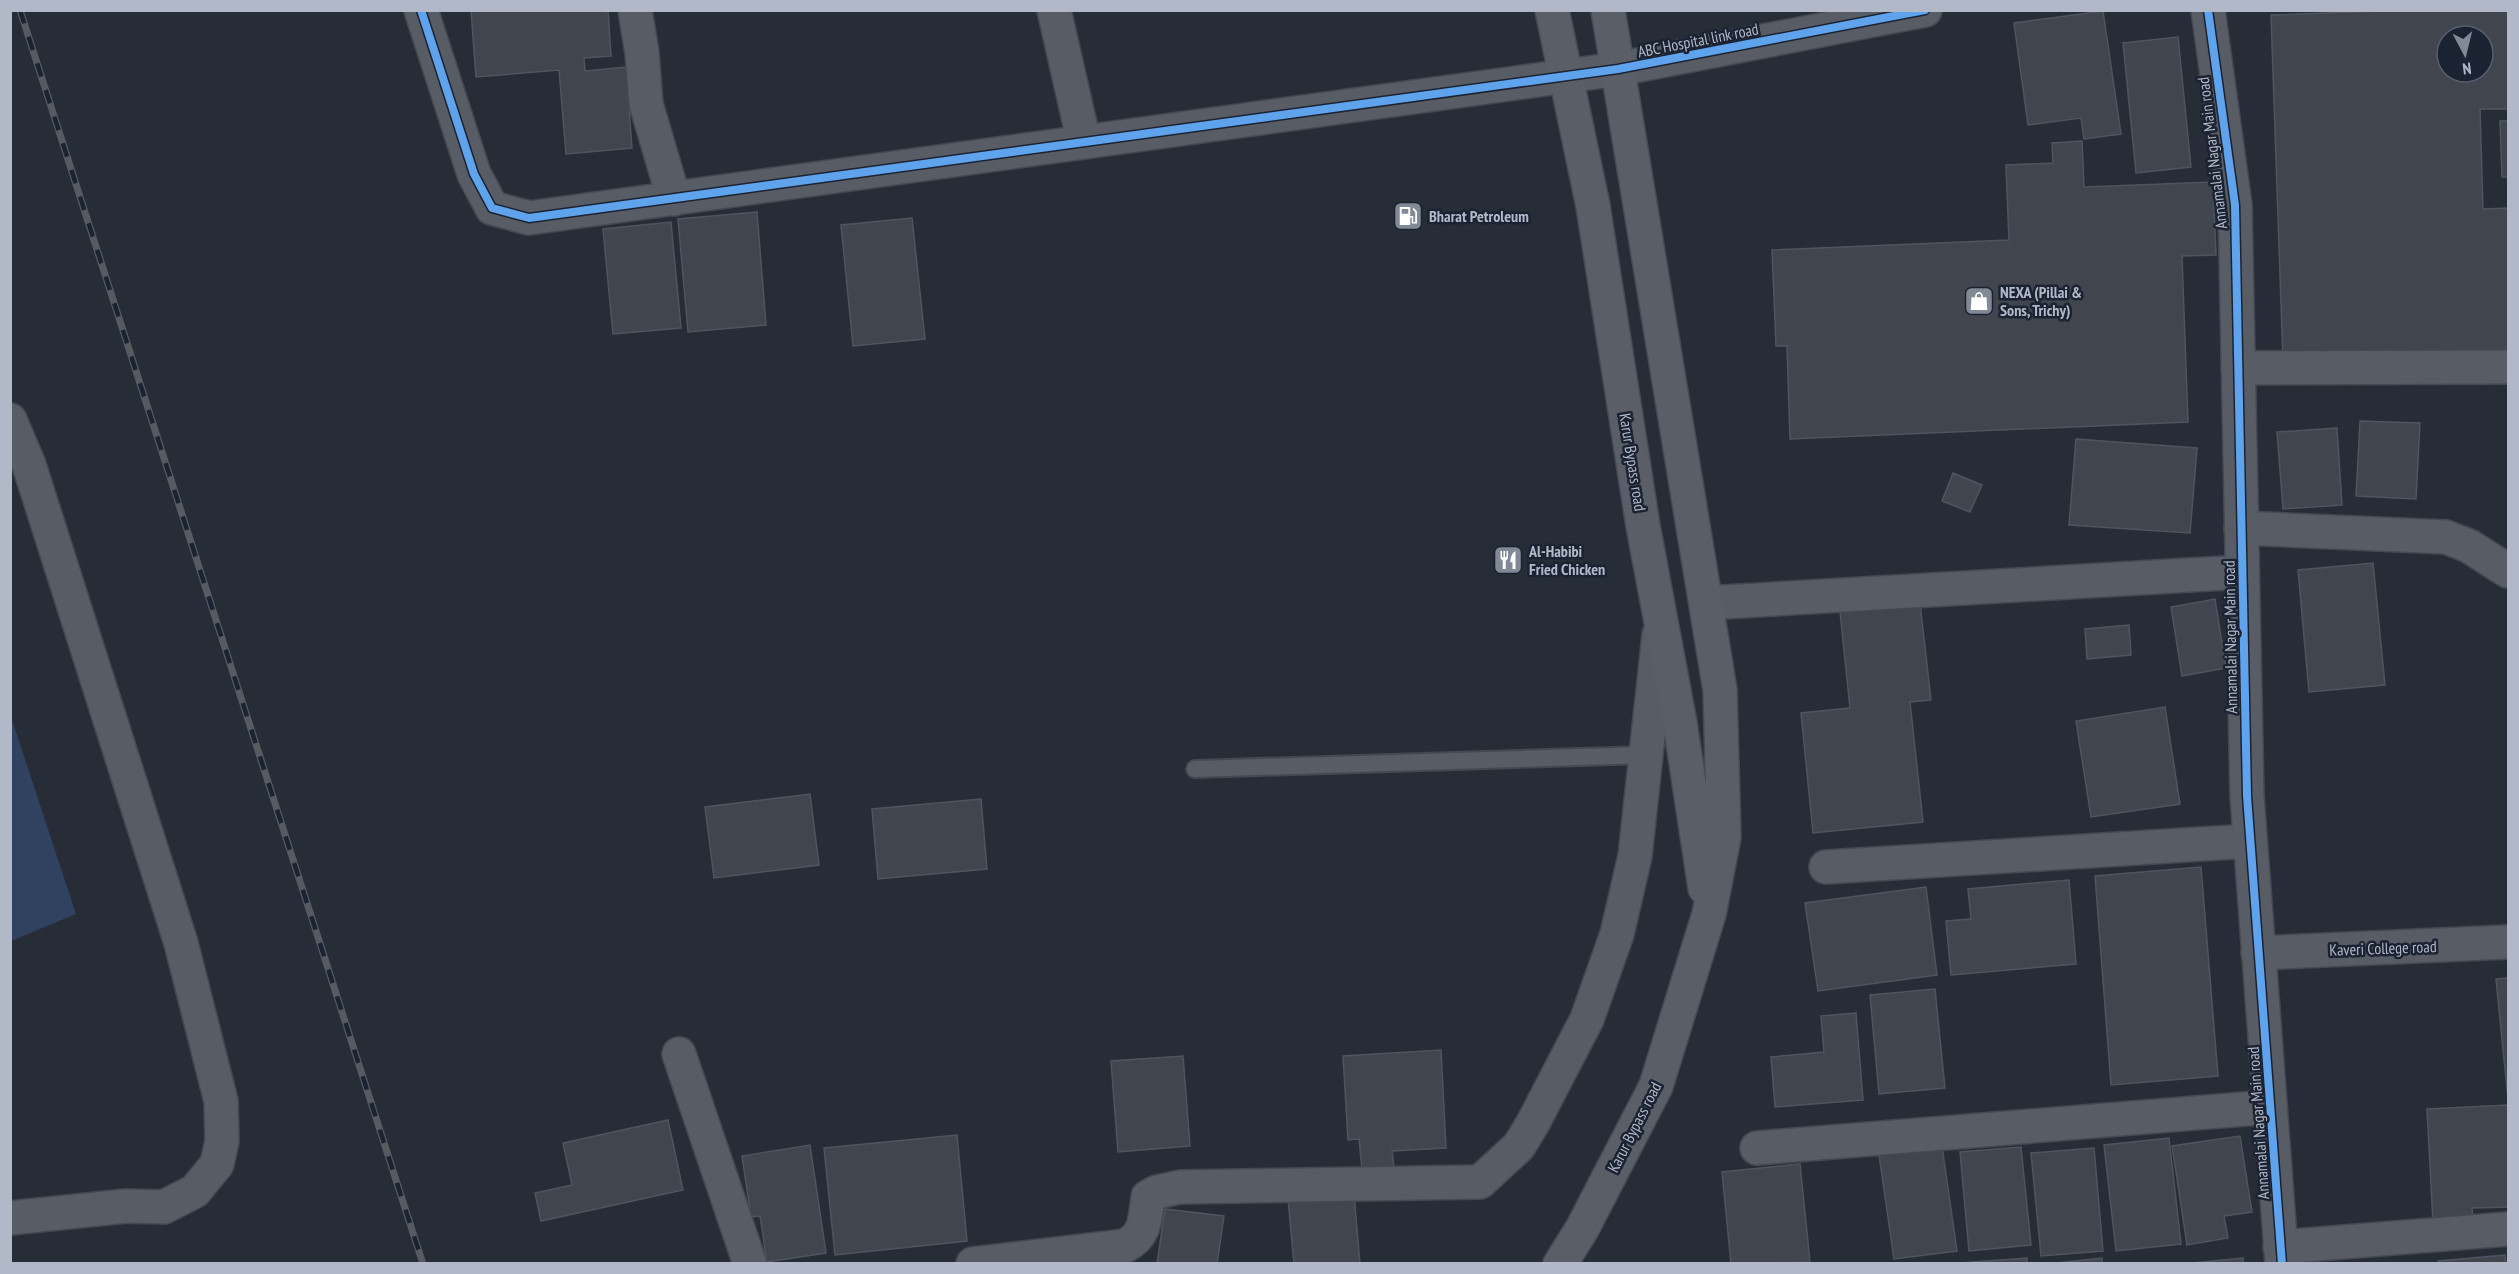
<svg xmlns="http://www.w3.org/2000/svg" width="2519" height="1274" font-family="'PT Sans Narrow',sans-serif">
<rect width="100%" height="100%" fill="#272d37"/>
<!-- water -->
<path fill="#314260" d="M 11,717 L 76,914 L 11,941 L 10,941 Z"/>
<!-- building -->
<path fill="#40454e" stroke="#4f555f" stroke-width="1.5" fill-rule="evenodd" d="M 471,10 L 608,10 L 611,56 L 584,58 L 585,71 L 626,67 L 632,148 L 566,154 L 559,70 L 476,77 Z
M 2410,10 L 2508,10 L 2508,109 L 2480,109 L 2483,209 L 2508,208 L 2508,353 L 2283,361 L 2271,15 ZM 2447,36 L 2483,36 L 2483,72 L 2447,72 Z
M 2103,11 L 2121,134 L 2084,139 L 2081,118 L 2028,125 L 2014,23 Z
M 2178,37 L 2191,167 L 2136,173 L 2123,43 Z
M 2500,121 L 2508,121 L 2508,177 L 2502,177 Z
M 2082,141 L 2084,187 L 2213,182 L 2216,255 L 2182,256 L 2188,422 L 1790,439 L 1787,346 L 1776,346 L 1772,250 L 2009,240 L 2006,165 L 2053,163 L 2052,143 Z
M 757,212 L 766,325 L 688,332 L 678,219 Z
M 912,218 L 925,339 L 853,346 L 841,225 Z
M 671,222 L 681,328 L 613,334 L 603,229 Z
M 2360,421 L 2420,423 L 2416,499 L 2356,496 Z
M 2337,428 L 2342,505 L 2283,509 L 2277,432 Z
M 2076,439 L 2197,448 L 2190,533 L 2069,525 Z
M 1953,473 L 1982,485 L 1970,512 L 1942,501 Z
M 2373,563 L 2385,685 L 2309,692 L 2298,570 Z
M 2215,599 L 2226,668 L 2182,676 L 2171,607 Z
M 1920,603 L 1931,700 L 1910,702 L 1923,822 L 1813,833 L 1801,713 L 1850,708 L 1840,612 Z
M 2129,625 L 2131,655 L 2087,659 L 2085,629 Z
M 2165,707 L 2180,804 L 2091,817 L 2076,721 Z
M 810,794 L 819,865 L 714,878 L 705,807 Z
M 981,799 L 987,869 L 878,879 L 872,809 Z
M 2201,867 L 2218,1076 L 2111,1085 L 2095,876 Z
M 2069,880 L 2076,964 L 1951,975 L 1946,921 L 1971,919 L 1968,889 Z
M 1926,887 L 1937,975 L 1818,991 L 1805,903 Z
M 2508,978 L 2508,1099 L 2496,979 Z
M 1935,989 L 1945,1088 L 1879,1094 L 1870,995 Z
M 1856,1013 L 1863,1100 L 1775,1107 L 1771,1057 L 1824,1052 L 1821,1016 Z
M 1441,1050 L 1446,1148 L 1392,1151 L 1394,1167 L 1362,1169 L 1359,1139 L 1348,1140 L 1343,1056 Z
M 1183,1056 L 1190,1146 L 1118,1152 L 1111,1061 Z
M 2508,1105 L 2508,1207 L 2472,1208 L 2473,1221 L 2433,1223 L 2427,1109 Z
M 668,1120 L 683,1190 L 541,1221 L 535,1193 L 572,1185 L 563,1143 Z
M 957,1135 L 967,1241 L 835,1255 L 824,1148 Z
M 2240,1136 L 2252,1212 L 2224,1216 L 2228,1238 L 2187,1245 L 2172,1146 Z
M 2169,1138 L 2181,1244 L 2116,1251 L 2104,1145 Z
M 810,1145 L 826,1253 L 767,1262 L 760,1216 L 751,1217 L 742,1156 Z
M 1942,1146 L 1957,1251 L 1894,1259 L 1879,1155 Z
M 2021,1147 L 2031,1245 L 1969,1251 L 1960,1152 Z
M 2094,1148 L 2103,1251 L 2041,1256 L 2031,1153 Z
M 1800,1164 L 1810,1262 L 1731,1264 L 1722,1172 Z
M 1354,1194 L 1360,1264 L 1294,1264 L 1288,1199 Z
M 1165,1209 L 1224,1216 L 1217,1264 L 1157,1264 Z
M 2505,1255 L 2506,1264 L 2438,1264 L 2438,1261 Z
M 2027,1258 L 2027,1264 L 1960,1263 Z
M 2102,1258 L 2102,1264 L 2047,1264 Z
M 2243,1258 L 2243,1264 L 2182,1264 Z"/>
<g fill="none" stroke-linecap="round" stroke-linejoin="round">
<!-- service casing -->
<g stroke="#444850" stroke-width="20">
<path id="service" d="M 1195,769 L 1646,755"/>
</g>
<!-- minor casing -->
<g stroke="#444850" stroke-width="36">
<path id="minor" d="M 421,10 L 474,174 L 492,208 L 529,218 L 1618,69 L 1925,10
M 635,10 L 642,53 L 646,104 L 674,199
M 1054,10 L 1084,142
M 2238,368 L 2508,367
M 10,420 L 29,465 L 181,943 L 221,1101 L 222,1141 L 217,1164 L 195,1191 L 164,1207 L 126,1206 L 10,1218
M 2241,528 L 2446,537 L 2469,546 L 2508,571
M 1706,603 L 2242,572
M 1826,867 L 2250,841
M 2258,953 L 2508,942
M 679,1054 L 750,1264
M 1757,1148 L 2270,1107
M 2280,1247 L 2508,1229
M 973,1264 L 1125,1246 C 1146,1235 1145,1219 1148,1197 L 1157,1192 L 1180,1187 L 1480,1182 L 1519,1146 L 1533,1123 L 1587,1019 L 1617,934 L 1635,856 L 1659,635"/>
</g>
<!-- tertiary casing -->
<g stroke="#444850" stroke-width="36">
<path id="tertiary" d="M 2208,10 L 2235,205 L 2247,796 L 2282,1264"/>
</g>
<!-- primary casing -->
<g stroke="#454a54" stroke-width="36">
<path id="primary" d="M 1552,10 L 1593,206 L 1643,526 L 1680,723 L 1705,888
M 1560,1264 L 1582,1229 L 1656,1086 L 1709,914 L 1724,837 L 1720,690 L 1608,10"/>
</g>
<!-- service -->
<use href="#service" stroke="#585c64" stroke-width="16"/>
<!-- minor -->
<use href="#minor" stroke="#585c64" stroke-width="33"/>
<!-- tertiary -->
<use href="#tertiary" stroke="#585c64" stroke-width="33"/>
<!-- primary -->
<use href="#primary" stroke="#5a5e67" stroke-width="33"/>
<!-- rail casing -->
<g stroke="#565b62" stroke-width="7">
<path id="rail" d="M 20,10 L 423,1264"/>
</g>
<!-- rail -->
<use href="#rail" stroke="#1b2332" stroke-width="4.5" stroke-dasharray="14" stroke-linecap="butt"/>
<!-- cycleway casing -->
<g stroke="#1b2332" stroke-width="11">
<path id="cycleway" d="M 421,10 L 474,174 L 492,208 L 529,218 L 1618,69 L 1925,10
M 2208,10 L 2235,205 L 2247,796 L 2282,1264"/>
</g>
<!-- cycleway -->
<use href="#cycleway" stroke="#60a3ed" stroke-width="8"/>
</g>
<!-- icons -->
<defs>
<g id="fuel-square" transform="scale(1.5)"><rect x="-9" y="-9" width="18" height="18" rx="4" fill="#818896" stroke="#1b2332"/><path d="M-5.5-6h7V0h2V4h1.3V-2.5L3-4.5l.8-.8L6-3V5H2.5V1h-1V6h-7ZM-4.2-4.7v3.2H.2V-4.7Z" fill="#fff"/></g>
<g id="shop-square" transform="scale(1.5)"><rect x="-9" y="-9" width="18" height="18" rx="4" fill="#818896" stroke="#1b2332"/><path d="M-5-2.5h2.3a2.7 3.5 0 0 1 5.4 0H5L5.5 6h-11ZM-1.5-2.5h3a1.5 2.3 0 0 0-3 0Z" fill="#fff"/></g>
<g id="restaurant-square" transform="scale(1.5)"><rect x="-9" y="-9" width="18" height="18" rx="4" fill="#818896" stroke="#1b2332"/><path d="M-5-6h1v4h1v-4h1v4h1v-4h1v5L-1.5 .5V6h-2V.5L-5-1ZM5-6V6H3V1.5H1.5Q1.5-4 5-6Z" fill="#fff"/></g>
</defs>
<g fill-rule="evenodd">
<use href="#fuel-square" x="1408" y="216"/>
<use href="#shop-square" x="1979" y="301"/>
<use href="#restaurant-square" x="1508" y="560"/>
</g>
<g text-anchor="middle" stroke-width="5" stroke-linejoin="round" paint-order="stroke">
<!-- street labels -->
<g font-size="16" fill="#b1b9c9" stroke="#1b2332">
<text transform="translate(1698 40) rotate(-11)" y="6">ABC Hospital link road</text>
<text transform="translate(2212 153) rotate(-97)" y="6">Annamalai Nagar Main road</text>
<text transform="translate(1633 462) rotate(81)" y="6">Karur Bypass road</text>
<text transform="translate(2230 637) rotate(-91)" y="6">Annamalai Nagar Main road</text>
<text transform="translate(2383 948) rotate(-2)" y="6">Kaveri College road</text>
<text transform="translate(2258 1123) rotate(-94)" y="6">Annamalai Nagar Main road</text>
<text transform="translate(1634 1127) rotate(-63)" y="6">Karur Bypass road</text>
</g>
<!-- poi labels -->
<g font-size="16" font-weight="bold" fill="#b1b9c9" stroke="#1b2332" text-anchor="start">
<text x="1429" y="222">Bharat Petroleum</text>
<text x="2000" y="298">NEXA (Pillai &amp;<tspan x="2000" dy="18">Sons, Trichy)</tspan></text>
<text x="1529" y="557">Al-Habibi<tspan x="1529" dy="18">Fried Chicken</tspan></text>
</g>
</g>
<!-- border -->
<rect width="2519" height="1274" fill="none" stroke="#b1b9c9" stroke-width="24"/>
<!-- north arrow -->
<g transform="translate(2465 54) rotate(173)"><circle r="28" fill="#1b2332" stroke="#575f6e" stroke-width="1.5"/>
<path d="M0-4.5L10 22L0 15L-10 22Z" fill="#818896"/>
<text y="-9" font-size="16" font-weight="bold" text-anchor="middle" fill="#b1b9c9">N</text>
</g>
</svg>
